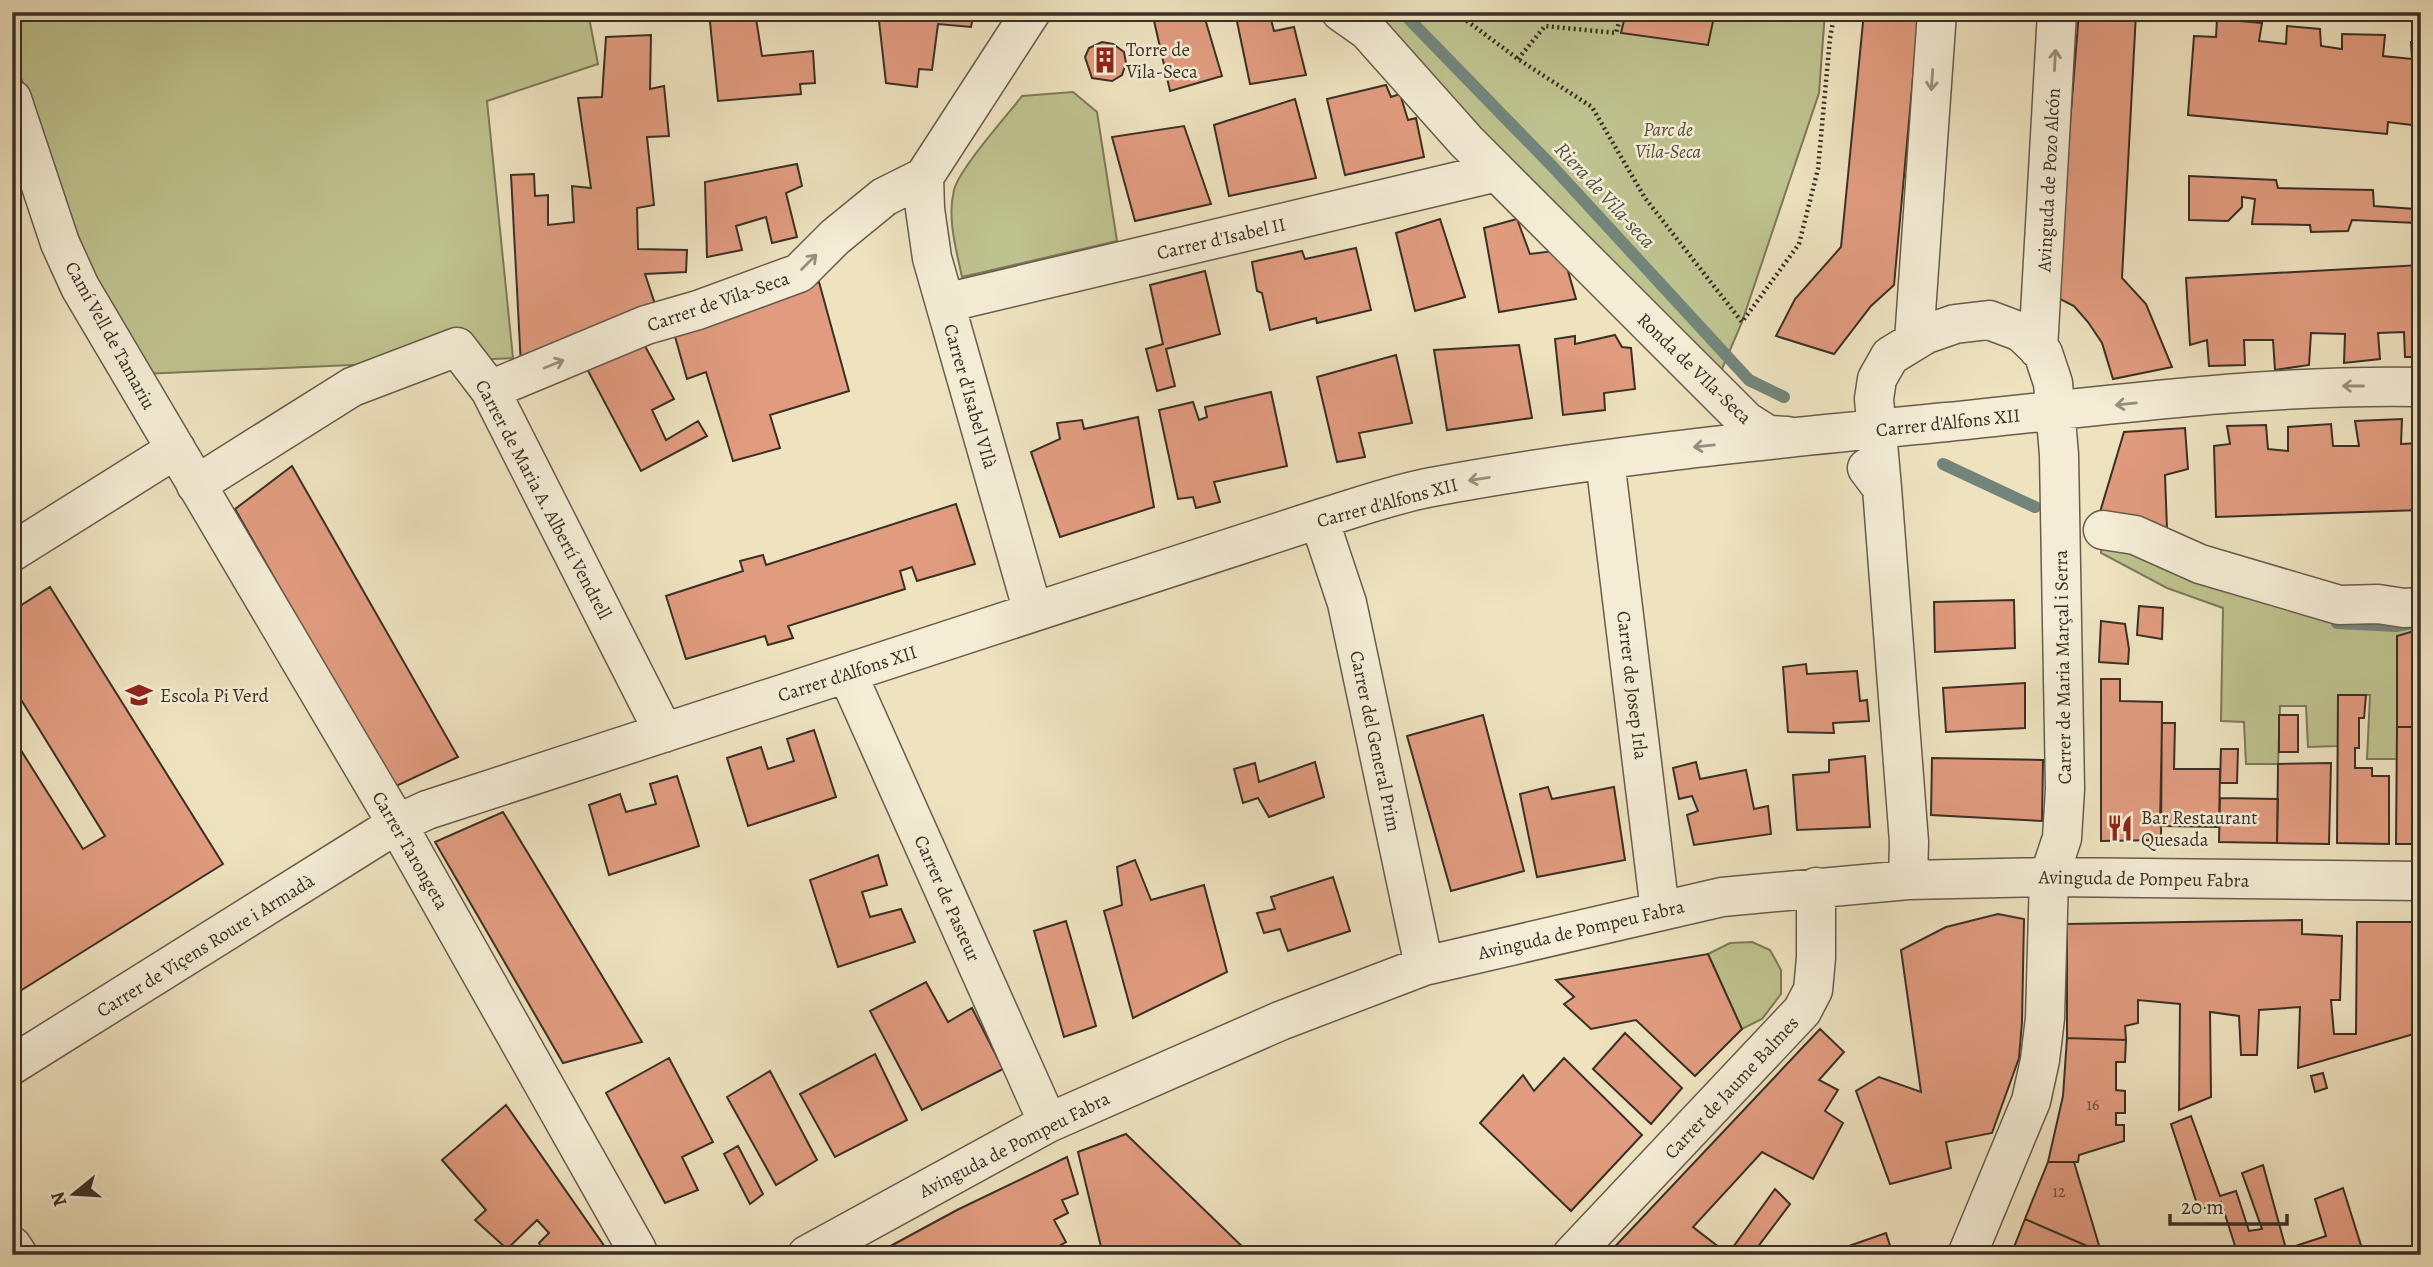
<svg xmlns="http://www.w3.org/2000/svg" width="2433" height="1267" font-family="Alegreya,serif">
<rect width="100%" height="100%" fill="#eee2bf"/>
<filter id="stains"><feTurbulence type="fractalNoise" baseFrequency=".00286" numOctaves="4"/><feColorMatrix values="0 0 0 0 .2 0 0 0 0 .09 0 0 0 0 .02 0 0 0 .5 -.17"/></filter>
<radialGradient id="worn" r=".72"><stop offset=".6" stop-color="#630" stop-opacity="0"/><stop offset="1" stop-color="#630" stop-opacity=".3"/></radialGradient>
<!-- green -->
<path fill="#bec28e" stroke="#7c795a" stroke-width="2" d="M 12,12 L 588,12 L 598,64 L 487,101 L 513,358 L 142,374 L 100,296 L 17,67 L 12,48 Z
M 1367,12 L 1825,12 L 1819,93 L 1742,322 L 1719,376 Z
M 1073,92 L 1097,112 L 1117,241 L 962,277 C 956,249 947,218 954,190 C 959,169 1007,116 1022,96 Z
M 2102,531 L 2421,606 L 2421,629 L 2397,637 L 2397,759 L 2367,759 L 2370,695 L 2338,695 L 2338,746 L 2308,747 L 2306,706 L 2280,706 L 2278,764 L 2246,764 L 2244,722 L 2221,721 L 2223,608 L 2167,588 L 2101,553 Z
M 1752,942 L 1770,950 L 1781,970 L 1781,994 L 1762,1019 L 1742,1029 L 1708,954 L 1730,943 Z"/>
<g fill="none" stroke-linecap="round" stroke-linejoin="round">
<!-- stream -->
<path stroke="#73857b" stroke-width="12" d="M 1402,12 L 1552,166 L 1749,380 L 1784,397
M 1943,464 L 2035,507
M 2337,623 L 2396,626 L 2412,623"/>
</g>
<!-- building -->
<path fill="#e19b7f" stroke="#3b3026" stroke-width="2" d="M 709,12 L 755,12 L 762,56 L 813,51 L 815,83 L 800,84 L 801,94 L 718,101 Z
M 878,12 L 974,12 L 971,27 L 938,24 L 932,70 L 919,69 L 917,87 L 886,83 Z
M 1152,12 L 1203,12 L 1222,76 L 1170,91 Z
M 1235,12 L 1269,12 L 1274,31 L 1294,27 L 1306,75 L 1250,84 Z
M 1626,12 L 1715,12 L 1708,45 L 1621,33 Z
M 1864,12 L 1919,12 L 1894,285 L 1871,306 L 1834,354 L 1776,336 L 1795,299 L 1841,247 Z
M 2079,12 L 2136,13 L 2122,278 L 2146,304 L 2172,367 L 2113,379 L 2102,343 L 2088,322 L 2074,306 L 2056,297 Z
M 2217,19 L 2262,23 L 2259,41 L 2286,44 L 2287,26 L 2320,29 L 2321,46 L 2342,49 L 2342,34 L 2385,35 L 2383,56 L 2412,59 L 2411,42 L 2421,42 L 2421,126 L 2388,122 L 2387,134 L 2188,115 L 2194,36 L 2216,37 Z
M 651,35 L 650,89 L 664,86 L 669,136 L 647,137 L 654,205 L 637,208 L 638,249 L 687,250 L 686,272 L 645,274 L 658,313 L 521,366 L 511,175 L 534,174 L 535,196 L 548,195 L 548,225 L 574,222 L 572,186 L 591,188 L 578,98 L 602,97 L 606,37 Z
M 1102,42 L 1113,44 L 1124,52 L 1126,63 L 1122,75 L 1112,81 L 1092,78 L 1085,57 L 1089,48 Z
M 1386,85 L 1391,97 L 1400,94 L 1408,120 L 1416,118 L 1424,157 L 1345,175 L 1327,99 Z
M 1295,99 L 1316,178 L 1229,196 L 1214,125 Z
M 1184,126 L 1211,204 L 1135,221 L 1112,137 Z
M 797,164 L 802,186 L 786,193 L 797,237 L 772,243 L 766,217 L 736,226 L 742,250 L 707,257 L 705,182 Z
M 2189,176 L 2276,180 L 2278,188 L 2373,190 L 2374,206 L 2415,209 L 2416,223 L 2352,220 L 2348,231 L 2311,232 L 2310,225 L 2252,224 L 2255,199 L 2242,197 L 2242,207 L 2228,221 L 2189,220 Z
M 1440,219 L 1465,297 L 1415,311 L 1396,233 Z
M 1517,219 L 1530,254 L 1562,250 L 1576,299 L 1499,312 L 1484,228 Z
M 1356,248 L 1371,310 L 1317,323 L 1316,318 L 1270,330 L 1262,293 L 1257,291 L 1252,262 L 1302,251 L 1305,259 Z
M 2421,265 L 2421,357 L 2405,357 L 2404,332 L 2378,333 L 2380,359 L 2344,363 L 2345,334 L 2311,333 L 2309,365 L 2275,370 L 2273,340 L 2244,340 L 2245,365 L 2209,366 L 2207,340 L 2190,345 L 2186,278 Z
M 1205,271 L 1220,334 L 1166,349 L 1175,386 L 1157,391 L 1146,349 L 1163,344 L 1150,285 Z
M 819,282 L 849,391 L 770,415 L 780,448 L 733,461 L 706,372 L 687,379 L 672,326 Z
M 1615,335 L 1622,347 L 1631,348 L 1635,389 L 1604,393 L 1605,410 L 1563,415 L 1555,339 L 1575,336 L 1575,344 Z
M 640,337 L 674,399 L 652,410 L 666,440 L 698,421 L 707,436 L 641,471 L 586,367 Z
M 1519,345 L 1532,418 L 1447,430 L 1434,350 Z
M 1396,355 L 1412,423 L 1359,433 L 1365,457 L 1337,462 L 1317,377 Z
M 1271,392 L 1287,466 L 1214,482 L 1220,502 L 1196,508 L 1193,497 L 1178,499 L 1159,410 L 1193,402 L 1199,420 L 1207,417 L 1205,407 Z
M 1138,417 L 1154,507 L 1060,537 L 1031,452 L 1060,439 L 1057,423 L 1082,420 L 1084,429 Z
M 2402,419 L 2401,444 L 2421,443 L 2421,510 L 2216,517 L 2214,446 L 2230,444 L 2227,426 L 2266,425 L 2268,449 L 2288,451 L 2288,427 L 2331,424 L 2333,446 L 2359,446 L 2355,421 Z
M 2185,428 L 2188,469 L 2165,475 L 2167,529 L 2100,512 L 2124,432 Z
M 292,466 L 458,757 L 394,787 L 235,509 Z
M 956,504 L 975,564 L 917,581 L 912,567 L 900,571 L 905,589 L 788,626 L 793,638 L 768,645 L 765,636 L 686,659 L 666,596 L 743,571 L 740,561 L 763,555 L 766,565 Z
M 50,587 L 223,864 L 12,996 L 12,736 L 83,849 L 105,836 L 12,685 L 12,611 Z
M 2014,600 L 2015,648 L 1935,652 L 1934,602 Z
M 2139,606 L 2163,608 L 2162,639 L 2137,635 Z
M 2101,621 L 2125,624 L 2129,649 L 2128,664 L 2099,662 Z
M 2421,629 L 2421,727 L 2397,727 L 2397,636 Z
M 1806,664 L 1807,674 L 1857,671 L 1860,701 L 1867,700 L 1869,721 L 1833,723 L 1834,733 L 1788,732 L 1783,667 Z
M 2101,679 L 2120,679 L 2120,701 L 2162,702 L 2161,840 L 2101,841 Z
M 2025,683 L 2025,728 L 1946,732 L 1943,688 Z
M 2338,695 L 2366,695 L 2364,718 L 2359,718 L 2359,748 L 2355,748 L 2355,768 L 2372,768 L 2372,776 L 2389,776 L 2389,844 L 2337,843 Z
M 1483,715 L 1524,871 L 1451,891 L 1407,736 Z
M 2279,715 L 2298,715 L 2298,752 L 2279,752 Z
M 2162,723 L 2175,723 L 2174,769 L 2220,769 L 2219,827 L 2160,826 Z
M 2397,727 L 2415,727 L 2415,740 L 2421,740 L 2421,844 L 2396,844 Z
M 814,730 L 836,797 L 748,826 L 727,758 L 761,747 L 768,769 L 794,761 L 787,739 Z
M 2221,749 L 2238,749 L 2237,783 L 2220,783 Z
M 1865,756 L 1870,827 L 1797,830 L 1793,775 L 1829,772 L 1829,760 Z
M 1932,758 L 2043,760 L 2042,821 L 1931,815 Z
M 1315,762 L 1324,797 L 1269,817 L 1258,798 L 1243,803 L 1234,769 L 1255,763 L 1259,782 Z
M 1696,762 L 1700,779 L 1746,770 L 1754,809 L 1768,806 L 1771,834 L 1694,845 L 1687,815 L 1698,811 L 1692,796 L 1679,799 L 1673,768 Z
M 2331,763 L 2329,844 L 2277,843 L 2278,764 Z
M 677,776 L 699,846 L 609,875 L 589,805 L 620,794 L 626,812 L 656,804 L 650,784 Z
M 1548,787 L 1552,799 L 1614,787 L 1625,860 L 1537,877 L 1520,794 Z
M 2220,798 L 2278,799 L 2277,843 L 2219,842 Z
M 503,812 L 642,1042 L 563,1063 L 435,842 Z
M 878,855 L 887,885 L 862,892 L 870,917 L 901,909 L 915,942 L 838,967 L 810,880 Z
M 1135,860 L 1151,900 L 1204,885 L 1227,972 L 1133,1018 L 1104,911 L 1122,905 L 1117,867 Z
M 1333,877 L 1350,931 L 1288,951 L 1280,929 L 1264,933 L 1257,913 L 1275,909 L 1271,897 Z
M 1998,914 L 2024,919 L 2022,1022 L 2019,1058 L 1992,1133 L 1946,1142 L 1951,1168 L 1890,1184 L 1856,1091 L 1879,1077 L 1921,1092 L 1901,950 L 1946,927 Z
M 2302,920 L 2302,934 L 2342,936 L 2340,1000 L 2331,1000 L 2334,1034 L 2356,1034 L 2357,922 L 2421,922 L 2421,1045 L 2417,1033 L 2298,1068 L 2300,1007 L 2259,1010 L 2257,1055 L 2241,1055 L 2239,1016 L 2210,1012 L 2211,1097 L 2179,1110 L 2180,1004 L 2138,1000 L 2138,1023 L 2125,1026 L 2126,1040 L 2067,1038 L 2067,924 Z
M 1066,921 L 1096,1026 L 1064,1037 L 1034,931 Z
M 1708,954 L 1742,1029 L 1695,1076 L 1636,1020 L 1591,1029 L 1564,1004 L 1574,997 L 1556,980 Z
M 926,982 L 948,1022 L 972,1008 L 1003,1069 L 922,1110 L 870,1011 Z
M 1820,1029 L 1844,1052 L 1819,1080 L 1838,1090 L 1825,1111 L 1843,1123 L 1813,1179 L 1762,1152 L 1693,1227 L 1728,1254 L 1775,1189 L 1790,1204 L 1754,1252 L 1757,1255 L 1607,1255 Z
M 1625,1033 L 1682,1088 L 1651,1124 L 1593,1069 Z
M 2067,1038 L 2126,1040 L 2125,1062 L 2116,1062 L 2116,1090 L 2125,1091 L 2125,1113 L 2116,1113 L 2116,1125 L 2124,1125 L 2124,1141 L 2079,1155 L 2078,1162 L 2048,1162 L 2063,1096 Z
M 875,1054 L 907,1120 L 835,1157 L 800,1094 Z
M 669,1058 L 713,1142 L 682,1157 L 698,1190 L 665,1203 L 606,1093 Z
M 1564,1058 L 1642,1135 L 1571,1211 L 1480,1123 L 1523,1075 L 1534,1091 Z
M 770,1071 L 817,1160 L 776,1185 L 727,1097 Z
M 2323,1073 L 2327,1088 L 2315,1092 L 2311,1076 Z
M 506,1105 L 605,1247 L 603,1255 L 545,1255 L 539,1243 L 549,1233 L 537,1220 L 507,1249 L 475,1220 L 486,1210 L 442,1160 Z
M 2191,1116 L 2220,1196 L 2236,1191 L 2249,1231 L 2262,1229 L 2242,1173 L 2263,1165 L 2286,1249 L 2326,1236 L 2315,1199 L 2343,1188 L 2364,1255 L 2238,1255 L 2221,1202 L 2199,1210 L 2171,1124 Z
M 1126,1134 L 1251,1255 L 1103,1255 L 1078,1152 Z
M 738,1146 L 763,1194 L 750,1204 L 724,1154 Z
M 1067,1157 L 1078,1194 L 1062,1200 L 1068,1213 L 1054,1220 L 1066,1242 L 1043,1255 L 874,1255 L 957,1210 Z
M 2048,1162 L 2074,1162 L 2101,1252 L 2025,1219 Z
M 2025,1219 L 2101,1252 L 2102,1255 L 2011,1255 Z
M 1886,1233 L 1893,1255 L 1823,1255 Z"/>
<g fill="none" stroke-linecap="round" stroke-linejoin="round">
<!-- minor casing -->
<g stroke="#685c4c" stroke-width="41">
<path id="minor" d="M 1341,12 L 1368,31 L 1466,141 L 1746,421 L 1768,435 L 1787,436
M 12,99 L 60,243 L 80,287 L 397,824 L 637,1250 L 637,1255
M 924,177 L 925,209 L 932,258 L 1033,612
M 924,177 L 1031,12
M 945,303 L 1497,172
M 1914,341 L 1937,12
M 2038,349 L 2057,12
M 490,390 L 646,325 L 698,310 L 799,273 L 835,237 L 884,197 L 924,177
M 1605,460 L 1660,911
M 1867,468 L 1882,488 L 1909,842 L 1908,880
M 196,485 L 352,387 L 457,347 L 490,390 L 664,733
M 1882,488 L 1874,399 L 1877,379 L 1890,356 L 1926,334 L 1955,324 L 1989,320 L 2021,332 L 2043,353 L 2053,383 L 2059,455 L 2065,789 L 2062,838 L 2049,877 L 2045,1018 L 2040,1060 L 2031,1101 L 1967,1255
M 1319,519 L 1347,603 L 1424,966
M 2103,530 L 2135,535 L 2200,564 L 2339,605 L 2378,604 L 2404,608 L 2421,607
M 12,552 L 176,449
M 847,673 L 1048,1123
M 12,1065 L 397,824 L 427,810 L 1319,519 C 1356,508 1394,494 1432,487 C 1602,455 1775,439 1947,422 C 2104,406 2263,384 2421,387
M 12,1246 L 18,1255
M 807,1255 L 1048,1123 L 1280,1021 L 1424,966 L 1722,897 L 1908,880 L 2049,877 L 2421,881
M 1572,1255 L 1802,1011 L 1813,990 L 1816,958 L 1816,887"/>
</g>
<!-- path -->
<path stroke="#3b3026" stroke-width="4.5" stroke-dasharray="2 3.5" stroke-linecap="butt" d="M 1460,12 L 1467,21 L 1518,59 L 1592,107 L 1645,198 L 1742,322 L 1799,244 L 1818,169 L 1830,38 L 1835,12
M 1518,59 L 1545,26 L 1616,33 L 1622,12"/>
<!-- minor -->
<use href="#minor" stroke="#f4ecd5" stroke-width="38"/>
</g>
<!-- one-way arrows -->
<defs><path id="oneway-shaft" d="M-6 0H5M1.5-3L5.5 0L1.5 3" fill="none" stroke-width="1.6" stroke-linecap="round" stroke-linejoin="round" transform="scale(1.75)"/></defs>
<g stroke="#988e7e">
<use href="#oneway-shaft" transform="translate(2055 60) rotate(-87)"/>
<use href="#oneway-shaft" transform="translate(1932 80) rotate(94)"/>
<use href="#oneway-shaft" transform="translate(809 262) rotate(-45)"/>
<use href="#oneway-shaft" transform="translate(554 364) rotate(-22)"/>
<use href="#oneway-shaft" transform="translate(2353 386) rotate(-180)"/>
<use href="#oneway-shaft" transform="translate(2126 404) rotate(174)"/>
<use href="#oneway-shaft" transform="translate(1704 446) rotate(174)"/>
<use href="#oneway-shaft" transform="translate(1479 479) rotate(171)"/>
</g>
<!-- icons -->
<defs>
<g id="building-bare" transform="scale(2.1)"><path d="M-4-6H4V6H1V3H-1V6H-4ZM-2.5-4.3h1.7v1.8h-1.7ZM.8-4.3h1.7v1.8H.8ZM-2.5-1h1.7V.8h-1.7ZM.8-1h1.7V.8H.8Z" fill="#8f2418" stroke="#f4ecd5" stroke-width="2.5" paint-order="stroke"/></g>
<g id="school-bare" transform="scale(2.1)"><path d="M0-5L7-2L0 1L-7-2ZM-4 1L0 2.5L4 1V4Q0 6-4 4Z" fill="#8f2418" stroke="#f4ecd5" stroke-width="2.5" paint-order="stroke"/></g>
<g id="restaurant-bare" transform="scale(2.1)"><path d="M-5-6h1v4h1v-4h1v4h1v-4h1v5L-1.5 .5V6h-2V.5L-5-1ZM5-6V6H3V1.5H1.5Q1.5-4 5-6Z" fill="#8f2418" stroke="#f4ecd5" stroke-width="2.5" paint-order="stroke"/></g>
</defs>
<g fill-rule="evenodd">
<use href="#building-bare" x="1105" y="60"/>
<use href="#school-bare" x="139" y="695"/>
<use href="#restaurant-bare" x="2120" y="828"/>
</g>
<g text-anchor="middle" stroke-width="5" stroke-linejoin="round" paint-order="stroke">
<!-- number labels -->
<g font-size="16" fill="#644b3c">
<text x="2093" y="1110">16</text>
<text x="2059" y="1197">12</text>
</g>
<!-- poi labels -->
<g font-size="19" fill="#3b3026" stroke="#f4ecd5" text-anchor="start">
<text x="1126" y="56">Torre de<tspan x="1126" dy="22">Vila-Seca</tspan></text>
<text x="160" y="702">Escola Pi Verd</text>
<text x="2141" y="824">Bar Restaurant<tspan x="2141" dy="22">Quesada</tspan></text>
</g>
<!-- park labels -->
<g font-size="19" font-style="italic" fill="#554d3b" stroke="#f4ecd5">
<text x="1668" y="136">Parc de<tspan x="1668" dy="22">Vila-Seca</tspan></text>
</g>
<!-- street labels -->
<g font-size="19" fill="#3b3026" stroke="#f4ecd5">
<text transform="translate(2048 180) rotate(-87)" y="7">Avinguda de Pozo Alcón</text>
<text transform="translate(1221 238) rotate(-13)" y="7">Carrer d'Isabel II</text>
<text transform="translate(718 301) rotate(-19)" y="7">Carrer de Vila-Seca</text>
<text transform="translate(111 335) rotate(61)" y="7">Camí Vell de Tamariu</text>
<text transform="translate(1695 368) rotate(44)" y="7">Ronda de VIla-Seca</text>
<text transform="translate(971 396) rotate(74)" y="7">Carrer d'Isabel VIlà</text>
<text transform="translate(1948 422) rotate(-6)" y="7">Carrer d'Alfons XII</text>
<text transform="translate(544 499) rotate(62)" y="7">Carrer de Maria A. Albertí Vendrell</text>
<text transform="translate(1387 502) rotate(-15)" y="7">Carrer d'Alfons XII</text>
<text transform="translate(2062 667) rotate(-91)" y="7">Carrer de Maria Marçal i Serra</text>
<text transform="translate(847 673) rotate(-18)" y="7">Carrer d'Alfons XII</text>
<text transform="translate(1633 685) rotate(83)" y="7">Carrer de Josep Irla</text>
<text transform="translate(1376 741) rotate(78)" y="7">Carrer del General Prim</text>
<text transform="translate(411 850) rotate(60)" y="7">Carrer Tarongeta</text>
<text transform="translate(2144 878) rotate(1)" y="7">Avinguda de Pompeu Fabra</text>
<text transform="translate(948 898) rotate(66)" y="7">Carrer de Pasteur</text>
<text transform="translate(1581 929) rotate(-13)" y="7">Avinguda de Pompeu Fabra</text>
<text transform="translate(205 945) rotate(-32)" y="7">Carrer de Viçens Roure i Armadà</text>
<text transform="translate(1731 1087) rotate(-47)" y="7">Carrer de Jaume Balmes</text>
<text transform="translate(1014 1144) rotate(-27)" y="7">Avinguda de Pompeu Fabra</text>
</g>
<!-- water labels -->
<g font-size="21" font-style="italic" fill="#525349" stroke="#f4ecd5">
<text transform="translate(1605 195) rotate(47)" y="7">Riera de Vila-seca</text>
</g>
</g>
<!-- margin -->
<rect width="2433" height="1267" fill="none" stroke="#eee2bf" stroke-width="42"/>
<rect x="14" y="14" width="2405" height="1239" fill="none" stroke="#3b3026" stroke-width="3.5"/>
<rect x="21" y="21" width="2391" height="1225" fill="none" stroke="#3b3026" stroke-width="2"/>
<!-- north arrow -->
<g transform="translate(74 1194) rotate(252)" stroke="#f4ecd5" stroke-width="5" paint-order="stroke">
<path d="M0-5L12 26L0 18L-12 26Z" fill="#3b3026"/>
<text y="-10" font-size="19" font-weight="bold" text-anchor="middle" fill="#3b3026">N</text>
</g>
<!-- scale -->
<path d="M2170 1214v10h117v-10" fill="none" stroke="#3b3026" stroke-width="3.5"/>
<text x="2181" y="1214" font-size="21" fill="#3b3026" stroke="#f4ecd5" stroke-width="5" paint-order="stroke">20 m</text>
<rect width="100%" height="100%" filter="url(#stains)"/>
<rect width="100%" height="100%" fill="url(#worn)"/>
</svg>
